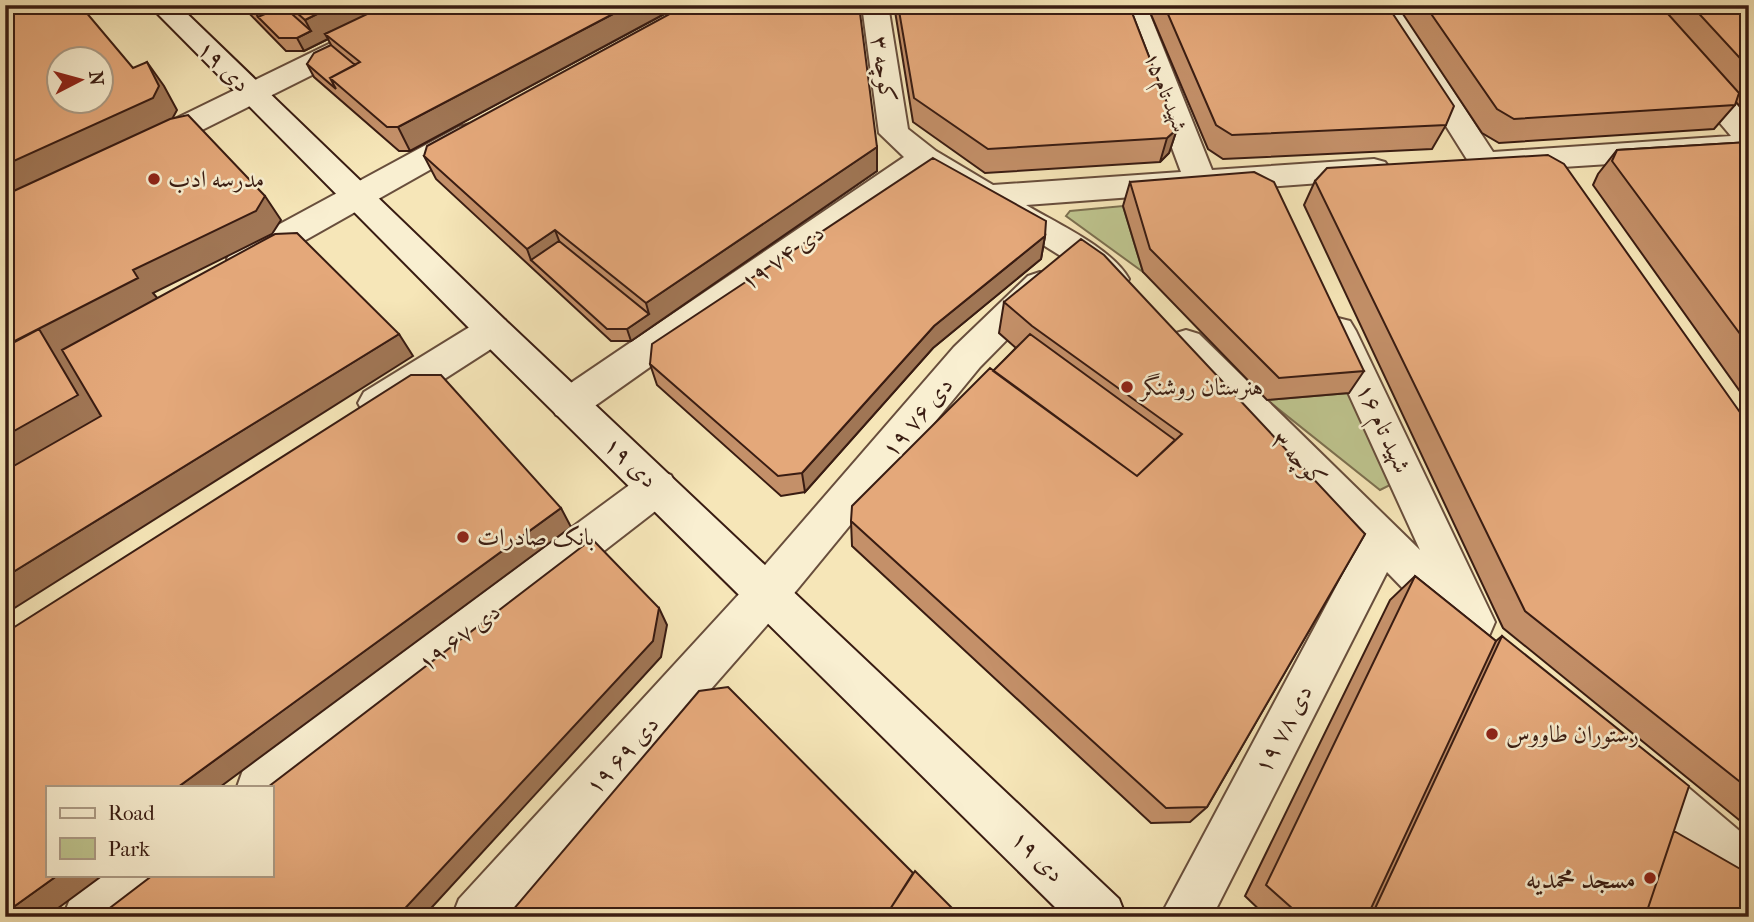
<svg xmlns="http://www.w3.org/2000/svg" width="1754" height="922" font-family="'IM FELL French Canon',Amiri,serif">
<rect width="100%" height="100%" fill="#f6e6b8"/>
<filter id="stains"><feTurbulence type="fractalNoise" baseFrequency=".00286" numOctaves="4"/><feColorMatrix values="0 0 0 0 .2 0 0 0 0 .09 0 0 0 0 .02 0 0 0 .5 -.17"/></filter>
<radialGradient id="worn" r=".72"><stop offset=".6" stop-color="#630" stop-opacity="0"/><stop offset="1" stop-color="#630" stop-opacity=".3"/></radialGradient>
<!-- green -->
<path fill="#bec48e" stroke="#7c7050" stroke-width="2" d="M 1123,206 L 1143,272 L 1066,216 L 1070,211 Z
M 1349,393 L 1392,484 L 1380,490 L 1267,400 Z"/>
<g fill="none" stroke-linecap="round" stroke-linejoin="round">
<!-- minor casing -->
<g stroke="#684e3c" stroke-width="4">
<path id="minor" d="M 409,5 L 444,5 L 440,11 L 158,152 L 147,155 L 136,152 L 132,145 L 136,138 Z
M 862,5 L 888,5 L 908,129 L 936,151 L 993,185 L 1181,172 L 1119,5 L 1146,5 L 1212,170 L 1374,159 L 1385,162 L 1390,169 L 1385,176 L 1374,179 L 1026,205 C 1056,223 1112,248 1129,279 L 1124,288 L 1112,291 L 1100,288 L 1064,258 L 926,172 L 582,415 L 569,419 L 556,415 L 550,404 L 556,393 L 904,157 L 879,133 Z
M 1370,5 L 1397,5 L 1493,152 L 1731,136 L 1620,5 L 1648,5 L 1749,118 L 1749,155 L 1484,172 L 1473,169 Z
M 470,124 L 481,127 L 485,134 L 481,141 L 256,268 L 244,271 L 232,268 L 227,259 L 232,250 L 459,127 Z
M 1040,272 L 1052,276 L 1057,285 L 1052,294 L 980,367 L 782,608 L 511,917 L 452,917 L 459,899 L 752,580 L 954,347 L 1028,276 Z
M 493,317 L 505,320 L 511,330 L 505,340 L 390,414 L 377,418 L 364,414 L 358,403 L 364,392 L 481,320 Z
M 1338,318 L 1350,321 L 1356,331 L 1495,622 L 1489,636 L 1474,642 L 1445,632 L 1387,572 L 1212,917 L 1160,917 L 1359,544 L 1173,354 L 1168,344 L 1173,334 L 1186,330 L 1199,334 L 1420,550 L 1320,331 L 1326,321 Z
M 657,470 L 671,475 L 677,487 L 671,499 L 277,804 L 271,806 L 271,787 L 237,787 L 243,770 L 643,475 Z
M 1642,755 L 1658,762 L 1749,839 L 1749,895 L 1732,888 L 1626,794 L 1619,778 L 1626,762 Z
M 103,875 L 169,875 C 147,922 109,917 63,917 L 70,899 Z"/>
</g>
<!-- secondary casing -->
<g stroke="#391c12" stroke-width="4">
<path id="secondary" d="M 149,5 L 178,5 L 505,320 L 1119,899 L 1126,917 L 1065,917 L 481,340 Z"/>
</g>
<!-- minor -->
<use href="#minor" fill="#f9efd1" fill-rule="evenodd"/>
<!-- secondary -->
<use href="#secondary" fill="#f9efd1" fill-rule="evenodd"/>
</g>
<!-- wall -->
<path fill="#c49069" stroke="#391c12" stroke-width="2" d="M 241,5 L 681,5 L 410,151 L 399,151 L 314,77 L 307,64 L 331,45 L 328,39 L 304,51 L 286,51 Z
M 894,5 L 1129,5 L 1177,129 L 1169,153 L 1160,162 L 985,173 L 913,122 Z
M 1147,5 L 1387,5 L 1446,125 L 1432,149 L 1223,159 L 1208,149 Z
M 1397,5 L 1749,5 L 1749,111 L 1742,109 L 1736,102 L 1735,105 L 1714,129 L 1499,143 L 1482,133 Z
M 1749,142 L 1749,404 L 1593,185 L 1598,174 L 1617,150 Z
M 877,147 L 877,171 L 631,341 L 611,341 L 436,179 L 424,156 Z
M 1315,181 L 1749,425 L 1749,828 L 1503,628 L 1304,205 Z
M 1130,182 L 1364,371 L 1349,393 L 1267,400 L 1143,272 L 1123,206 Z
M 1045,236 L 1041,259 L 933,348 L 805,492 L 781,496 L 657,385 L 650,364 Z
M 1004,302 L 1365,534 L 1207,807 L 1190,822 L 1151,823 L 852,546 L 851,521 L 1016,348 L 999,333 Z
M 1415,576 L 1496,641 L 1502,636 L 1749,917 L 1267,917 L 1245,896 L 1390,600 Z"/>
<!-- shaded-wall -->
<path fill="#a07655" stroke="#391c12" stroke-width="2" d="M 282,5 L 290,19 L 258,17 L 252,6 Z
M 335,5 L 397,5 L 325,34 L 328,39 L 304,51 L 297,38 L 311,31 L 305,20 Z
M 630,5 L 681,5 L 410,151 L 398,127 Z
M 147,62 L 164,86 L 177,110 L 170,123 L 5,199 L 5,165 Z
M 1177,129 L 1169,153 L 1160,162 L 1167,138 Z
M 877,147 L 877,171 L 631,341 L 627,329 L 649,314 L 646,303 Z
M 265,196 L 281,220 L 272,234 L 153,293 L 159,300 L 125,436 L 5,495 L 5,346 L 133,270 Z
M 555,230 L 564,254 L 531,260 L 527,249 Z
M 1045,236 L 1041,259 L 933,348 L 805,492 L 802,473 L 934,326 Z
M 399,334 L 413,356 L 5,614 L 5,577 Z
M 561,508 L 571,527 L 220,787 L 178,787 Z
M 659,608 L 667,625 L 661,657 L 423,917 L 397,917 Z
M 58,875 L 103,875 L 46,917 L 5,917 L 5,913 Z"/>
<!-- building -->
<path fill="#e4a87a" stroke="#391c12" stroke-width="2" fill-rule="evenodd" d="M 14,5 L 80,5 L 133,68 L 147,62 L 159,86 L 153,98 L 5,165 L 5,10 ZM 60,60 L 102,60 L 102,102 L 60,102 Z
M 288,5 L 335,5 L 305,20 Z
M 386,5 L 630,5 L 398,127 L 387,127 L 330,78 L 360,62 L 325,34 Z
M 686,5 L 859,5 L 877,147 L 646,303 L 555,230 L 527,249 L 424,156 L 427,146 Z
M 898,5 L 1129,5 L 1177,129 L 1167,138 L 988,149 L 914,98 Z
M 1164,5 L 1387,5 L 1454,106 L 1446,125 L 1232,135 L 1216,125 Z
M 1425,5 L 1660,5 L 1739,93 L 1735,105 L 1514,119 L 1497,109 Z
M 1691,5 L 1749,5 L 1749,68 Z
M 283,6 L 311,31 L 297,38 L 279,38 L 258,17 Z
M 331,45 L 355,65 L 330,78 L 336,89 L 307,64 L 314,53 Z
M 188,115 L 265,196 L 256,211 L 133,270 L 138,278 L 5,346 L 5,195 L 170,119 Z
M 1749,142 L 1749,346 L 1612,161 L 1617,150 Z
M 1548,155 L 1564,164 L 1749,425 L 1749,789 L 1525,611 L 1315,181 L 1327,168 Z
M 933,158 L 1046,221 L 1045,236 L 934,326 L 802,473 L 778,476 L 650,364 L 652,344 Z
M 1254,172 L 1274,182 L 1364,371 L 1279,378 L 1150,249 L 1130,182 Z
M 297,233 L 399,334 L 5,577 L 5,471 L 101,416 L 62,350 L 275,234 Z
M 1081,239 L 1104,255 L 1365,534 L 1207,807 L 1166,808 L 851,521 L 852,506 L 990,368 L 1137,476 L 1182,434 L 1032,326 L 1004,302 Z
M 559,241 L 649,314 L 627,329 L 607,329 L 531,260 Z
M 39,329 L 78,395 L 5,436 L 5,347 Z
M 1030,334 L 1175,440 L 1137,476 L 993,371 Z
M 411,375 L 441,375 L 561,508 L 178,787 L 47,787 L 47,875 L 58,875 L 5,913 L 5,633 Z
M 592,539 L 659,608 L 653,641 L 397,917 L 98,917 L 153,875 L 271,875 L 271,787 L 268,787 Z
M 1415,576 L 1496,641 L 1367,917 L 1302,917 L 1266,885 Z
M 1502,636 L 1689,786 L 1645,917 L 1371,917 Z
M 728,687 L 913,873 L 885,917 L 507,917 L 699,691 Z
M 1674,831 L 1749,874 L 1749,917 L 1645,917 Z
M 915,871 L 961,917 L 885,917 Z"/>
<!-- markers -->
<g fill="#8f2418" stroke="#f9efd1" stroke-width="2.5">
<circle cx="154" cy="179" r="7"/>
<circle cx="1127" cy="387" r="7"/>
<circle cx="463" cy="537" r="7"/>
<circle cx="1492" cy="734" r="7"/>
<circle cx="1650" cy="878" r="7"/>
</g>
<g text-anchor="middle" stroke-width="5" stroke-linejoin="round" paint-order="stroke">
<!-- far-street labels -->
<g font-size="21" fill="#391c12" stroke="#f9efd1">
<text transform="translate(1166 92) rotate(69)" y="7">شهید تام ۱۵</text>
</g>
<!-- street labels -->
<g font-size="24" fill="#391c12" stroke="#f9efd1">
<text transform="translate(224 66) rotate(44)" y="8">۱۹ دی</text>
<text transform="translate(884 69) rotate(82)" y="8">کوچه ۳</text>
<text transform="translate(782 257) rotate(-35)" y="8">۱۹ دی ۷۴</text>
<text transform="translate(917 417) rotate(-50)" y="8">۱۹ دی ۷۶</text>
<text transform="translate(1384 428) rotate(65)" y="8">شهید تام ۱۶</text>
<text transform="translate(1299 459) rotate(45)" y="8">کوچه ۳</text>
<text transform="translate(631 462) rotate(43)" y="8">۱۹ دی</text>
<text transform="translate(459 637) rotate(-37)" y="8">۱۹ دی ۶۷</text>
<text transform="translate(1283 729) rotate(-62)" y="8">۱۹ دی ۷۸</text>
<text transform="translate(622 755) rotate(-48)" y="8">۱۹ دی ۶۹</text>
<text transform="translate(1038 856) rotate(44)" y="8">۱۹ دی</text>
</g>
<!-- poi labels -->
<g font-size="24" fill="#391c12" stroke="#f9efd1" text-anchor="start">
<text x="168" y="187">مدرسه ادب</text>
<text x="1141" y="395">هنرستان روشنگر</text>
<text x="477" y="545">بانک صادرات</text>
<text x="1506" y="742">رستوران طاووس</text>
</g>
<!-- near-poi labels -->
<g font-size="28" fill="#391c12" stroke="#f9efd1" text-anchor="end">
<text x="1636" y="888">مسجد محمدیه</text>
</g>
</g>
<!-- margin -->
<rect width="1754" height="922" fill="none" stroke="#f6e6b8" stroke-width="28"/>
<rect x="7" y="7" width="1740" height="908" fill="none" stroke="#391c12" stroke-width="3.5"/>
<rect x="14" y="14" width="1726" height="894" fill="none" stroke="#391c12" stroke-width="2"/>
<!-- legend -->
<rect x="46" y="786" width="228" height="91" fill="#f9efd1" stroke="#ac9b85" stroke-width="2"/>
<rect x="60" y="808" width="35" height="10" fill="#f9efd1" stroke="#ac9b85" stroke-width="2"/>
<text x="108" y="820" font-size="21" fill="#391c12">Road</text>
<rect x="60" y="838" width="35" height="21" fill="#bec48e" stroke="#ac9b85" stroke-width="2"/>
<text x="108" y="856" font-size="21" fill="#391c12">Park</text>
<!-- north arrow -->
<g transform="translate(80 80) rotate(84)"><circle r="33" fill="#f9efd1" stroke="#ac9b85" stroke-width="2"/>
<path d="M0-5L12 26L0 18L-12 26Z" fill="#8f2418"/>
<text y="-10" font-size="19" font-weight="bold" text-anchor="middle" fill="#391c12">N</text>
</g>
<rect width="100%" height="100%" filter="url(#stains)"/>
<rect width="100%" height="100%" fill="url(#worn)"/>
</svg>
